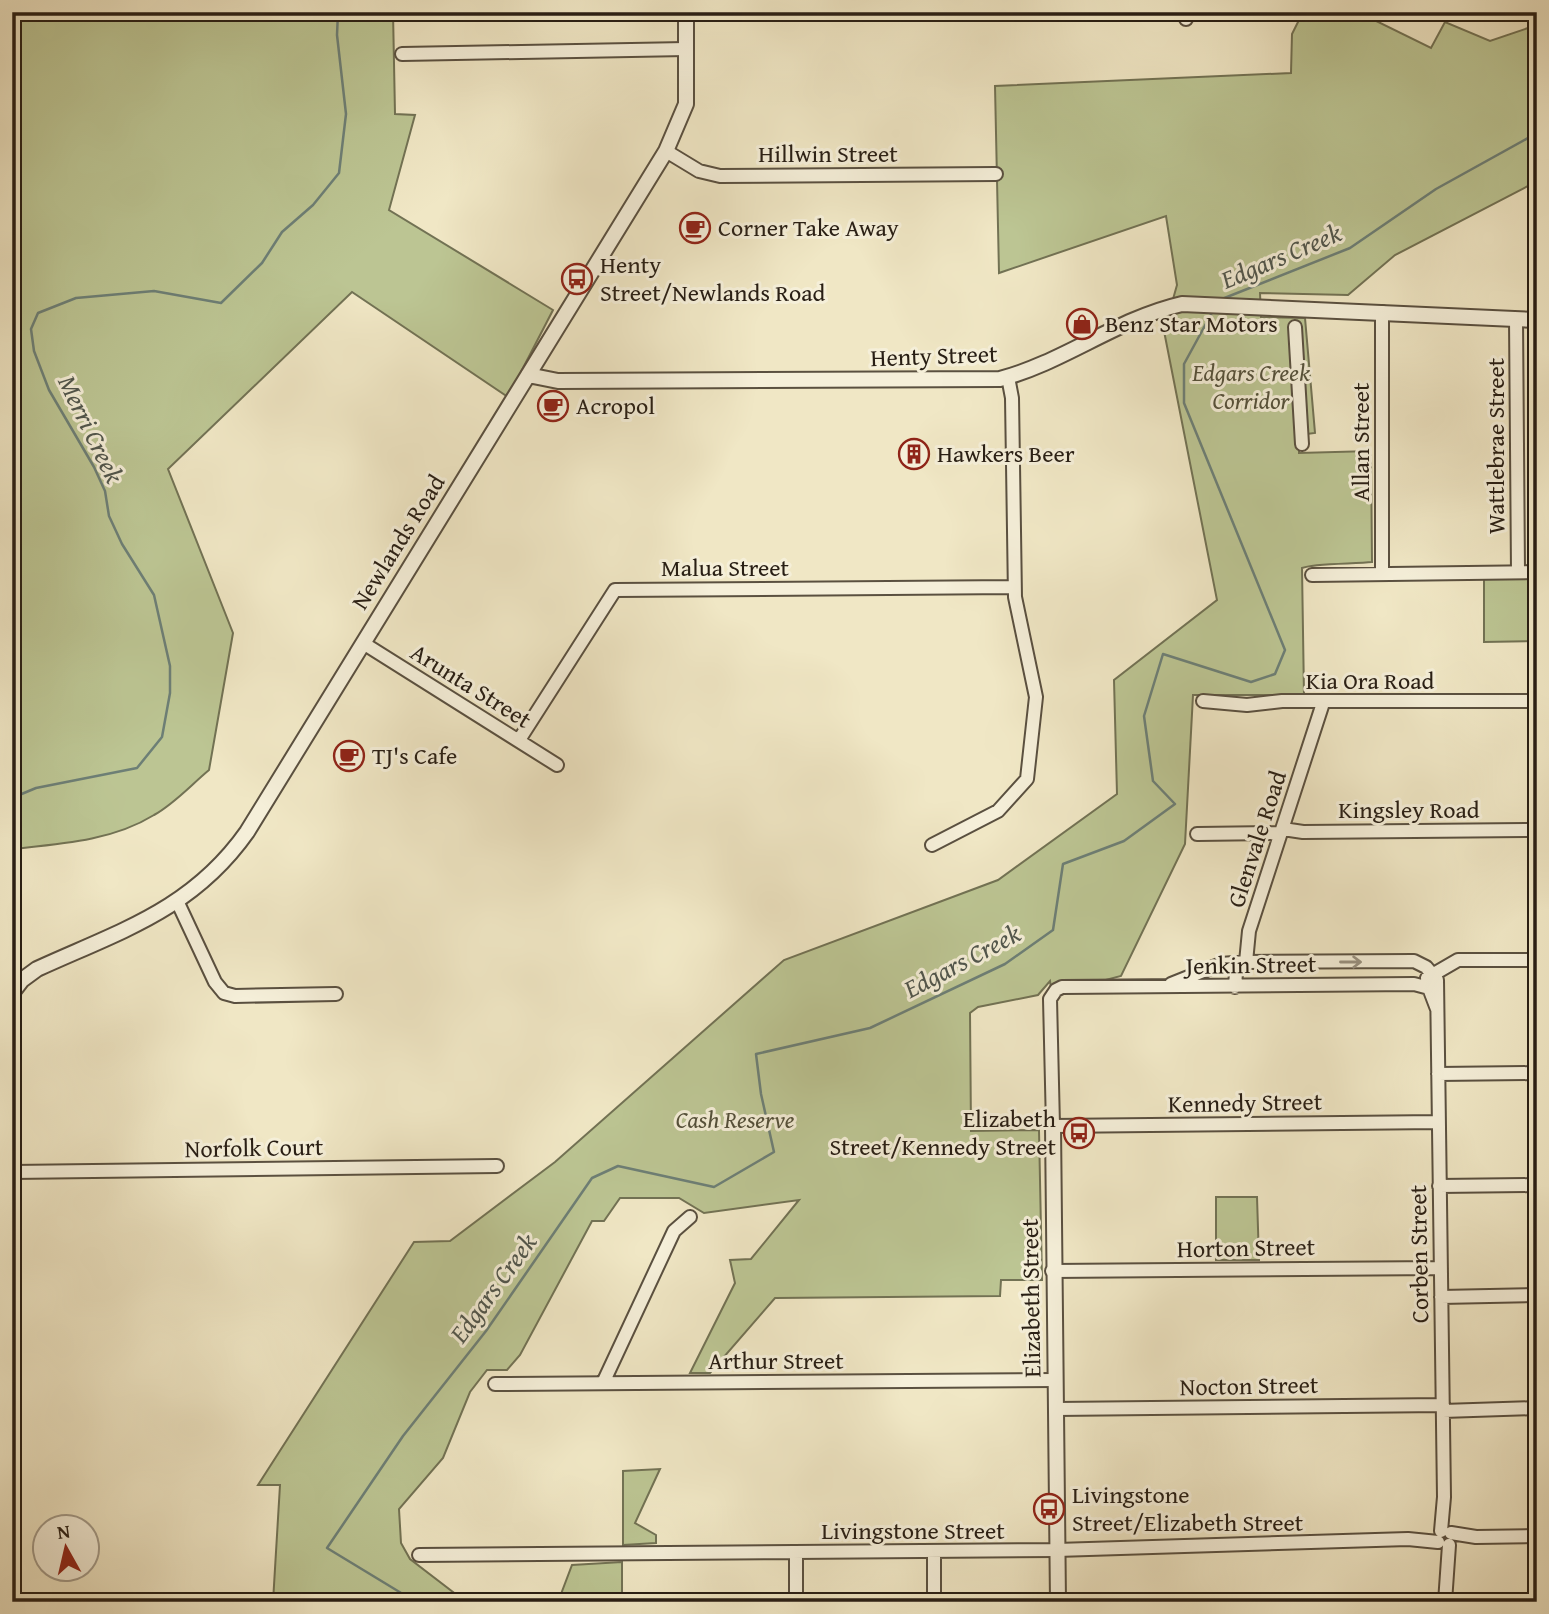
<svg xmlns="http://www.w3.org/2000/svg" width="1549" height="1614" font-family="'Gentium Book Plus',serif">
<rect width="100%" height="100%" fill="#f0e7c5"/>
<filter id="stains"><feTurbulence type="fractalNoise" baseFrequency=".00286" numOctaves="4"/><feColorMatrix values="0 0 0 0 .2 0 0 0 0 .09 0 0 0 0 .02 0 0 0 .5 -.17"/></filter>
<radialGradient id="worn" r=".72"><stop offset=".6" stop-color="#630" stop-opacity="0"/><stop offset="1" stop-color="#630" stop-opacity=".3"/></radialGradient>
<!-- green -->
<path fill="#bcc593" stroke="#727254" stroke-width="2" d="M 12,12 L 393,12 L 395,114 L 415,115 L 389,210 L 553,310 L 508,397 L 352,292 L 168,469 L 233,633 L 209,770 C 191,785 174,804 154,815 C 112,841 60,844 12,849 Z
M 1303,12 L 1358,12 L 1431,48 L 1445,22 L 1490,41 L 1537,25 L 1537,175 L 1528,186 L 1395,255 L 1348,295 L 1260,293 L 1261,317 L 1305,318 L 1315,433 L 1299,435 L 1299,453 L 1371,451 L 1372,562 C 1356,564 1313,563 1302,568 L 1304,695 L 1193,695 L 1185,844 L 1121,976 L 1052,994 L 1050,981 L 1038,995 L 978,1007 L 970,1013 L 971,1131 L 1039,1130 L 1042,1280 L 1001,1280 L 1000,1296 L 775,1298 L 710,1373 L 690,1373 L 735,1283 L 730,1260 L 751,1259 L 799,1200 L 704,1213 L 679,1198 L 620,1198 L 604,1221 L 592,1221 L 520,1355 L 507,1370 L 487,1370 L 470,1392 L 443,1458 L 399,1509 L 401,1543 L 410,1559 L 466,1602 L 273,1602 L 280,1485 L 258,1485 L 414,1242 L 450,1241 L 555,1162 L 784,960 L 998,880 L 1117,794 L 1114,680 L 1217,600 L 1164,331 L 1177,285 L 1166,216 L 999,273 L 995,86 L 1291,73 L 1292,34 Z
M 1537,578 L 1537,641 L 1484,642 L 1484,579 Z
M 1216,1197 L 1257,1197 L 1259,1260 L 1216,1260 Z
M 660,1469 L 635,1523 L 656,1535 L 656,1543 L 623,1545 L 623,1471 Z
M 622,1562 L 622,1602 L 558,1602 L 572,1565 Z"/>
<g fill="none" stroke-linecap="round" stroke-linejoin="round">
<!-- stream -->
<path stroke="#6d7f76" stroke-width="2.5" d="M 1222,299 L 1350,248 L 1436,189 L 1537,133
M 12,798 L 36,788 L 137,768 L 162,737 L 170,693 L 170,666 L 154,595 L 122,544 L 109,516 L 105,491 L 94,467 L 49,390 L 34,351 L 31,329 L 38,313 L 76,298 L 154,291 L 221,303 L 262,263 L 282,232 L 313,205 L 339,173 L 346,114 L 337,35 L 338,12
M 416,1602 L 327,1548 L 403,1436 L 486,1331 L 592,1178 L 618,1166 L 714,1187 L 774,1152 L 761,1094 L 756,1054 L 870,1028 L 1005,964 L 1053,930 L 1063,864 L 1124,841 L 1175,804 L 1153,781 L 1144,716 L 1163,654 L 1251,682 L 1275,674 L 1285,650 L 1184,403 L 1184,364 L 1214,309"/>
<!-- minor casing -->
<g stroke="#5a5040" stroke-width="16">
<path id="minor" d="M 1186,19 L 1186,12
M 402,54 L 686,49
M 666,151 L 699,171 L 720,176 L 996,174
M 1516,319 L 1518,572
M 1295,327 L 1302,444
M 1382,572 L 1382,312
M 1312,575 L 1537,572
M 363,643 L 557,765
M 1203,701 L 1247,705 L 1282,701 L 1537,701
M 519,740 L 615,590 L 1014,587
M 1283,829 L 1303,832 L 1537,830
M 1197,834 L 1281,833
M 932,845 L 998,811 L 1027,779 L 1036,697 L 1015,597 L 1012,398 L 1008,377
M 178,903 L 215,982 L 224,993 L 235,996 L 336,994
M 1427,978 L 1458,960 L 1537,960
M 1171,984 L 1221,964 L 1246,962 L 1414,961 L 1426,967 L 1437,980 L 1444,1497 L 1441,1531
M 1235,987 L 1236,972 L 1246,962 L 1249,931 L 1323,703
M 1437,1009 L 1429,988 L 1414,984 L 1062,987 L 1056,990 L 1050,999 L 1053,1126 L 1438,1122
M 1438,1074 L 1537,1073
M 12,1172 L 497,1166
M 1439,1186 L 1537,1185
M 1052,1271 L 1441,1268
M 1441,1297 L 1537,1295
M 603,1383 L 674,1231 L 690,1217
M 495,1384 L 1056,1380
M 1056,1409 L 1443,1405
M 1443,1411 L 1537,1408
M 1451,1533 L 1476,1537 L 1537,1536
M 934,1551 L 934,1602
M 796,1552 L 796,1602
M 419,1555 L 1057,1550 L 1408,1539 L 1438,1542
M 1445,1602 L 1449,1545"/>
</g>
<!-- tertiary casing -->
<g stroke="#5a5040" stroke-width="18">
<path id="tertiary" d="M 528,375 L 558,381 L 1000,379 C 1064,362 1117,319 1182,304 L 1537,320
M 12,993 L 22,980 L 37,969 C 120,931 192,910 247,832 L 666,151 L 686,104 L 686,12
M 1053,1126 L 1058,1602"/>
</g>
<!-- minor -->
<use href="#minor" stroke="#f5efd9" stroke-width="12"/>
<!-- tertiary -->
<use href="#tertiary" stroke="#f5efd9" stroke-width="14"/>
</g>
<!-- one-way arrows -->
<defs><path id="oneway-shaft" d="M-6 0H5M1.5-3L5.5 0L1.5 3" fill="none" stroke-width="1.6" stroke-linecap="round" stroke-linejoin="round" transform="scale(1.75)"/></defs>
<use stroke="#999180" href="#oneway-shaft" transform="translate(1351 962)"/>
<!-- icons -->
<defs>
<g id="cafe-ring" transform="scale(1.575)"><circle r="9.5" fill="#f5efd9" stroke="#8f2418" stroke-width="1.5"/><path d="M-5.5-4.5H6V0H3Q3 3.5 0 3.5H-2.5Q-5.5 3.5-5.5 0ZM3-3.2v2h1.7v-2ZM-6 4.5H4V6H-6Z" fill="#8f2418"/></g>
<g id="bus-ring" transform="scale(1.575)"><circle r="9.5" fill="#f5efd9" stroke="#8f2418" stroke-width="1.5"/><path d="M-5-6H5V4H4V6H2V4H-2V6H-4V4H-5ZM-3.5-4V0h7V-4ZM-3.5 1.2v1.5H-2V1.2ZM2 1.2v1.5H3.5V1.2Z" fill="#8f2418"/></g>
<g id="shop-ring" transform="scale(1.575)"><circle r="9.5" fill="#f5efd9" stroke="#8f2418" stroke-width="1.5"/><path d="M-5-2.5h2.3a2.7 3.5 0 0 1 5.4 0H5L5.5 6h-11ZM-1.5-2.5h3a1.5 2.3 0 0 0-3 0Z" fill="#8f2418"/></g>
<g id="building-ring" transform="scale(1.575)"><circle r="9.5" fill="#f5efd9" stroke="#8f2418" stroke-width="1.5"/><path d="M-4-6H4V6H1V3H-1V6H-4ZM-2.5-4.3h1.7v1.8h-1.7ZM.8-4.3h1.7v1.8H.8ZM-2.5-1h1.7V.8h-1.7ZM.8-1h1.7V.8H.8Z" fill="#8f2418"/></g>
</defs>
<g fill-rule="evenodd">
<use href="#cafe-ring" x="695" y="228"/>
<use href="#bus-ring" x="577" y="279"/>
<use href="#shop-ring" x="1082" y="324"/>
<use href="#cafe-ring" x="553" y="406"/>
<use href="#building-ring" x="914" y="454"/>
<use href="#cafe-ring" x="349" y="756"/>
<use href="#bus-ring" x="1079" y="1133"/>
<use href="#bus-ring" x="1049" y="1509"/>
</g>
<g text-anchor="middle" stroke-width="6" stroke-linejoin="round" paint-order="stroke">
<!-- street labels -->
<g font-size="24" fill="#281e14" stroke="#f5efd9">
<text x="828" y="162">Hillwin Street</text>
<text transform="translate(934 356) rotate(-2)" y="8">Henty Street</text>
<text transform="translate(1361 442) rotate(-90)" y="8">Allan Street</text>
<text transform="translate(1496 446) rotate(-90)" y="8">Wattlebrae Street</text>
<text transform="translate(398 542) rotate(-58)" y="8">Newlands Road</text>
<text x="725" y="576">Malua Street</text>
<text x="1370" y="689">Kia Ora Road</text>
<text transform="translate(471 686) rotate(32)" y="8">Arunta Street</text>
<text x="1409" y="818">Kingsley Road</text>
<text transform="translate(1257 839) rotate(-72)" y="8">Glenvale Road</text>
<text transform="translate(1251 965) rotate(-1)" y="8">Jenkin Street</text>
<text transform="translate(1245 1103) rotate(-1)" y="8">Kennedy Street</text>
<text transform="translate(254 1148) rotate(-1)" y="8">Norfolk Court</text>
<text transform="translate(1246 1248) rotate(-1)" y="8">Horton Street</text>
<text transform="translate(1419 1254) rotate(-91)" y="8">Corben Street</text>
<text transform="translate(1031 1298) rotate(-91)" y="8">Elizabeth Street</text>
<text x="776" y="1369">Arthur Street</text>
<text transform="translate(1249 1386) rotate(-1)" y="8">Nocton Street</text>
<text x="913" y="1539">Livingstone Street</text>
</g>
<!-- poi labels -->
<g font-size="24" fill="#281e14" stroke="#f5efd9" text-anchor="start">
<text x="718" y="236">Corner Take Away</text>
<text x="600" y="273">Henty<tspan x="600" dy="28">Street/Newlands Road</tspan></text>
<text x="1105" y="332">Benz Star Motors</text>
<text x="576" y="414">Acropol</text>
<text x="937" y="462">Hawkers Beer</text>
<text x="372" y="764">TJ's Cafe</text>
<text x="1056" y="1127" text-anchor="end">Elizabeth<tspan x="1056" dy="28">Street/Kennedy Street</tspan></text>
<text x="1072" y="1503">Livingstone<tspan x="1072" dy="28">Street/Elizabeth Street</tspan></text>
</g>
<!-- park labels -->
<g font-size="24" font-style="italic" fill="#54503a" stroke="#f5efd9">
<text x="1251" y="381">Edgars Creek<tspan x="1251" dy="28">Corridor</tspan></text>
<text x="735" y="1128">Cash Reserve</text>
</g>
<!-- water labels -->
<g font-size="26" font-style="italic" fill="#50564d" stroke="#f5efd9">
<text transform="translate(1281 256) rotate(-23)" y="9">Edgars Creek</text>
<text transform="translate(91 429) rotate(64)" y="9">Merri Creek</text>
<text transform="translate(962 961) rotate(-28)" y="9">Edgars Creek</text>
<text transform="translate(493 1288) rotate(-54)" y="9">Edgars Creek</text>
</g>
</g>
<!-- margin -->
<rect width="1549" height="1614" fill="none" stroke="#f0e7c5" stroke-width="42"/>
<rect x="14" y="14" width="1521" height="1586" fill="none" stroke="#281e14" stroke-width="3.5"/>
<rect x="21" y="21" width="1507" height="1572" fill="none" stroke="#281e14" stroke-width="2"/>
<!-- north arrow -->
<g transform="translate(66 1548) rotate(352)"><circle r="33" fill="#f5efd9" stroke="#a39b8a" stroke-width="2"/>
<path d="M0-5L12 26L0 18L-12 26Z" fill="#8f2418"/>
<text y="-10" font-size="19" font-weight="bold" text-anchor="middle" fill="#281e14">N</text>
</g>
<rect width="100%" height="100%" filter="url(#stains)"/>
<rect width="100%" height="100%" fill="url(#worn)"/>
</svg>
